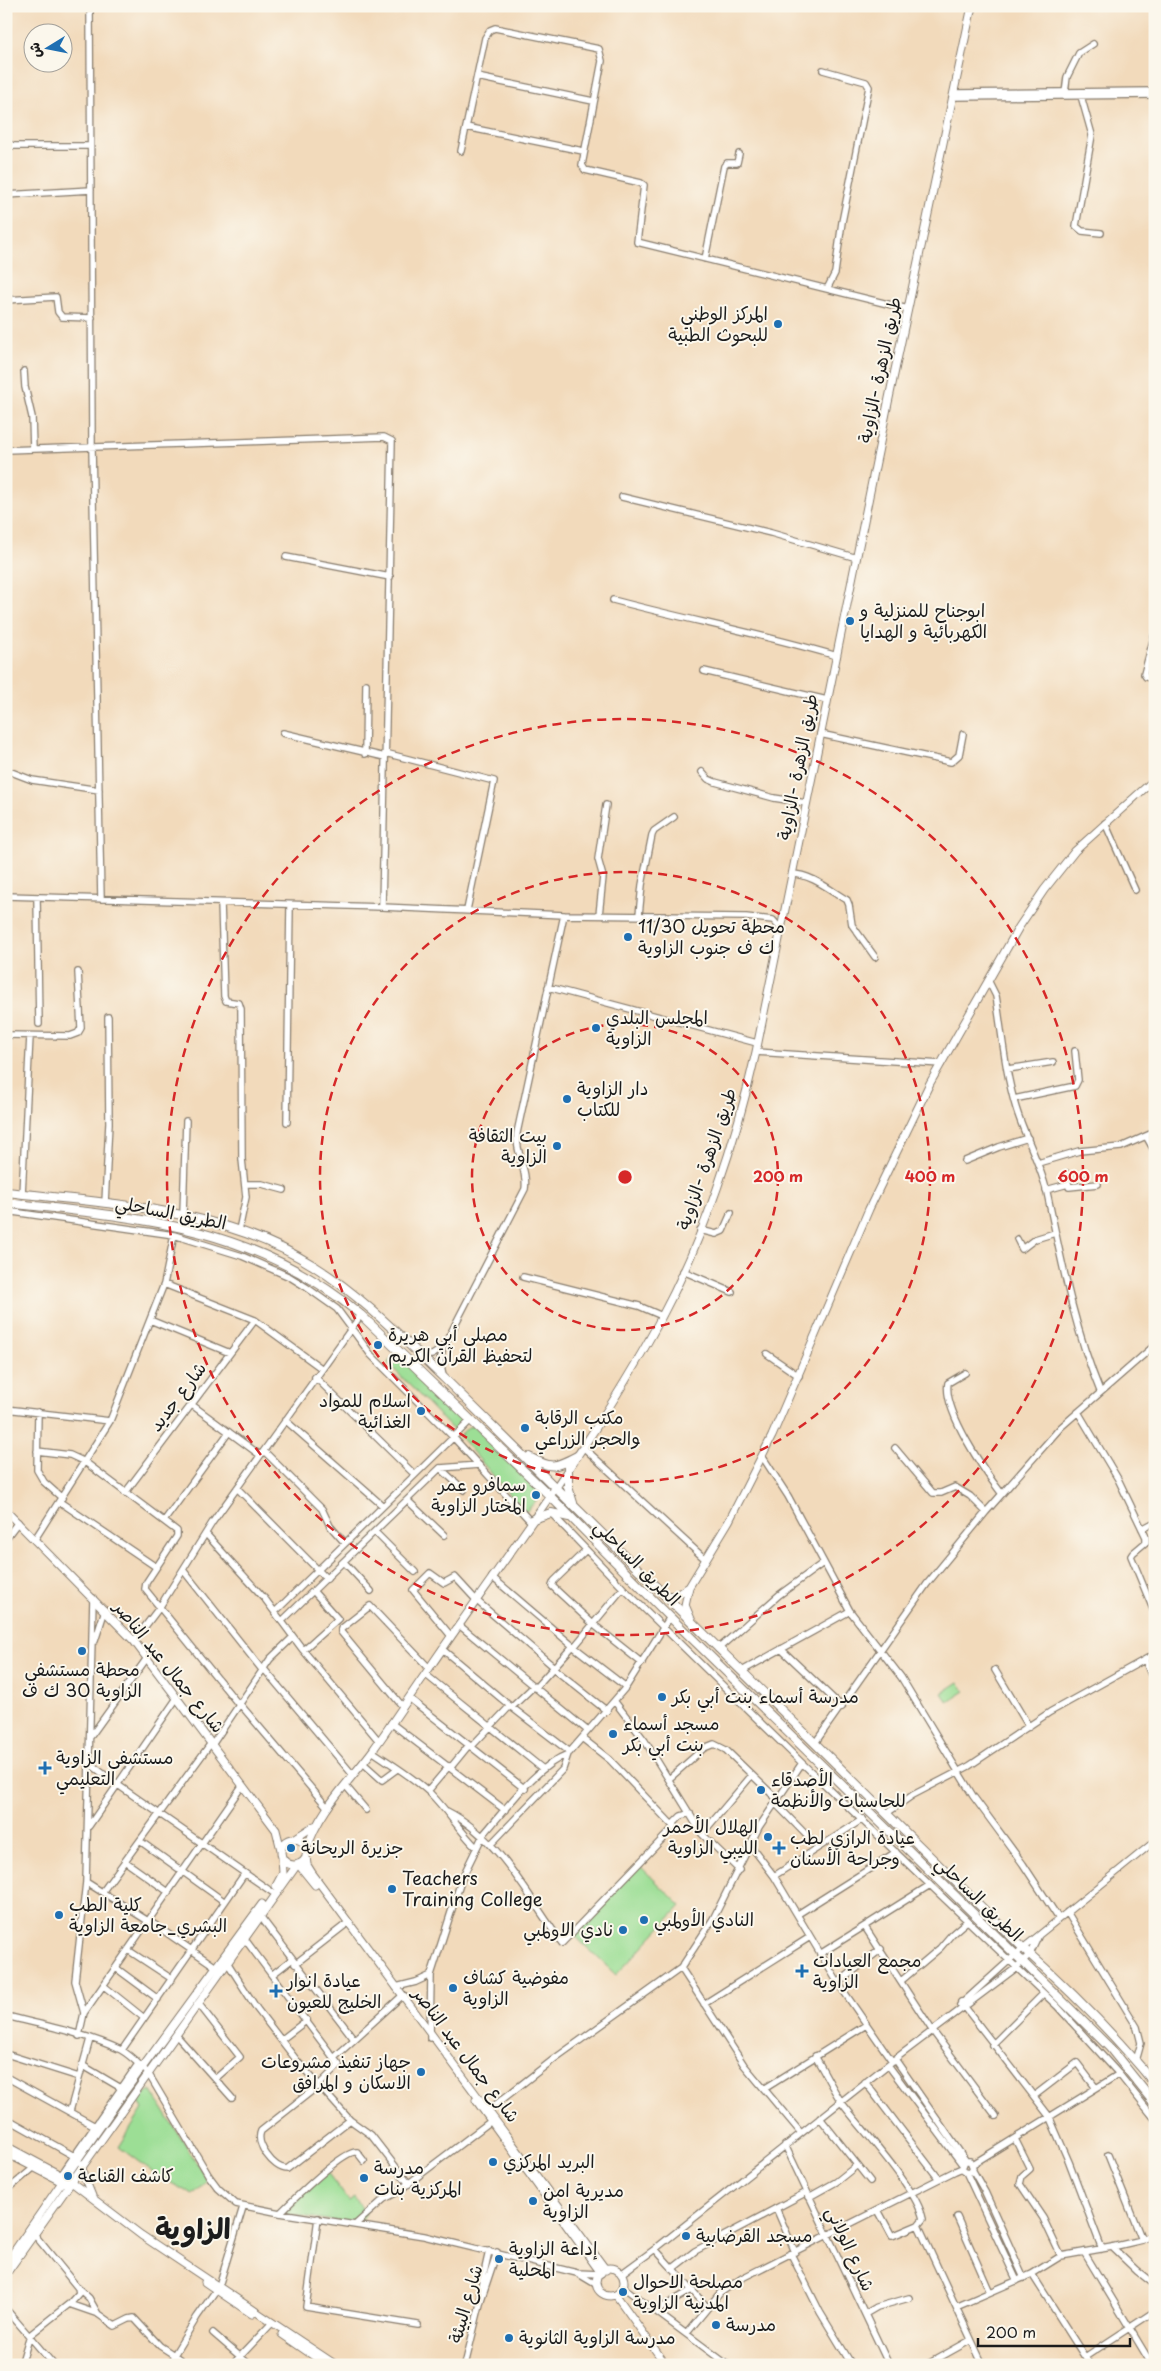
<svg xmlns="http://www.w3.org/2000/svg" width="1161" height="2371" font-family="'Playpen Sans','Playpen Sans Arabic',sans-serif">
<rect width="100%" height="100%" fill="#fbf7ec"/>
<filter id="ink" filterUnits="userSpaceOnUse"><feTurbulence type="fractalNoise" baseFrequency=".02" numOctaves="2"/><feDisplacementMap in="SourceGraphic" scale="10" xChannelSelector="R" yChannelSelector="G"/><feConvolveMatrix kernelMatrix="1 2 1 2 8 2 1 2 1" color-interpolation-filters="sRGB"/></filter>
<filter id="wash" filterUnits="userSpaceOnUse"><feTurbulence type="fractalNoise" baseFrequency=".0096" numOctaves="4" result="noise"/><feDisplacementMap in="SourceGraphic" scale="20" xChannelSelector="R" yChannelSelector="G"/><feGaussianBlur stdDeviation="1.12" result="paint"/><feColorMatrix in="noise" values="0 0 0 0 0 0 0 0 0 0 0 0 0 0 0 0 0 1.4 0 .05"/><feComposite in="paint" operator="in"/></filter>
<g filter="url(#wash)">
<rect width="100%" height="100%" fill="#f2dabb"/>
<!-- green -->
<path fill="#9cde95" stroke="#5c7d58" d="M 396,1352 L 460,1415 L 462,1420 L 454,1431 L 388,1363 Z
M 475,1426 L 539,1491 L 540,1496 L 527,1511 L 524,1511 L 459,1436 L 468,1427 Z
M 959,1682 L 965,1691 L 948,1702 L 942,1693 Z
M 639,1865 L 681,1906 L 616,1975 L 573,1934 Z
M 151,2090 L 207,2180 L 193,2195 L 155,2174 L 119,2147 L 143,2109 L 137,2099 Z
M 326,2171 L 349,2201 L 354,2197 L 366,2214 L 355,2224 L 280,2213 Z"/>
</g>
<g filter="url(#ink)">
<g fill="none" stroke-linecap="round" stroke-linejoin="round">
<!-- minor casing -->
<g stroke="#877b6c" stroke-width="8">
<path id="minor" d="M 90,6 L 92,448 L 101,899
M 823,70 L 866,82 L 869,87 L 842,222 L 835,273 L 827,289
M 477,77 L 593,101
M 954,93 L 1155,91
M 1065,93 L 1067,77 L 1079,53 L 1093,44
M 1081,96 L 1092,135 L 1076,226 L 1082,231 L 1101,233
M 953,97 L 1155,95
M 466,127 L 583,151
M 6,142 L 13,146 L 90,146
M 461,151 L 485,38 L 490,30 L 495,28 L 599,49 L 602,61 L 582,165 L 585,170 L 641,183 L 644,185 L 637,242 L 908,309
M 6,195 L 91,190
M 705,259 L 724,166 L 727,163 L 737,163 L 739,154
M 6,300 L 56,297 L 58,312 L 62,317 L 92,318
M 24,371 L 25,387 L 32,417 L 33,449
M 6,450 L 384,437 L 392,441 L 382,907
M 622,497 L 771,533 L 857,558
M 286,557 L 390,577
M 613,600 C 688,620 763,634 837,656
M 1155,633 L 1144,674 L 1146,677 L 1155,679
M 704,671 L 827,700
M 283,733 L 385,757
M 820,734 L 951,762 L 959,755 L 963,734
M 385,753 L 494,781 L 467,910
M 365,754 L 366,684
M 6,770 L 32,780 L 99,790
M 702,772 L 708,779 L 715,782 L 774,798 L 806,803
M 1105,823 L 1135,890
M 792,874 C 811,874 830,890 847,900 L 849,905 L 852,925 L 875,957
M 6,896 L 382,907 L 564,915 L 746,917 L 773,920 L 781,929
M 37,897 L 39,1024
M 221,903 L 224,996 L 226,1001 L 239,1003 L 241,1009 L 242,1159 L 246,1197 L 239,1230
M 599,915 L 603,877 L 598,859 L 606,805
M 639,915 L 642,885 L 652,835 L 654,831 L 674,817
M 989,982 L 996,996 C 1002,1033 1005,1072 1016,1108 C 1025,1138 1042,1166 1048,1197 C 1062,1263 1074,1328 1100,1391
M 548,987 L 757,1043
M 6,1035 L 70,1036 L 78,1033 L 81,1028 L 78,972
M 756,1052 L 941,1064
M 1008,1069 L 1053,1062
M 1014,1099 L 1075,1086 L 1078,1080 L 1075,1051
M 287,1122 L 290,905
M 1146,1136 L 1155,1152
M 965,1161 L 999,1147 L 1028,1138
M 1038,1163 L 1079,1151 L 1121,1147 L 1155,1132
M 246,1184 L 262,1184 L 284,1190
M 1046,1190 L 1068,1184 L 1066,1173 L 1069,1187 L 1098,1184
M 22,1194 L 30,1036
M 105,1203 L 109,1123 L 108,1017
M 6,1211 L 174,1235 L 242,1256 L 290,1277 L 306,1287 L 337,1309 L 371,1355 L 453,1437 L 531,1522
M 183,1214 L 186,1121
M 700,1230 L 716,1234 L 723,1231 L 731,1213
M 1017,1239 L 1022,1249 L 1035,1239 L 1055,1233
M 683,1271 L 732,1292
M 523,1277 L 639,1306 L 662,1316
M 164,1284 L 255,1320 L 321,1368
M 150,1320 L 230,1353
M 767,1354 L 799,1376
M 420,1355 L 432,1355 L 443,1348
M 965,1373 L 948,1383 C 943,1411 985,1472 1002,1494
M 443,1376 L 440,1361 L 443,1348 L 525,1189 C 528,1170 515,1153 517,1133 L 564,915
M 315,1377 L 414,1474
M 192,1405 L 260,1455
M 6,1409 L 110,1421
M 38,1412 L 37,1470 L 44,1482 L 62,1498
M 1078,1412 L 1118,1479 L 1146,1537 L 1146,1542 L 1133,1553 L 1131,1556 L 1155,1614
M 285,1420 L 383,1506
M 583,1447 L 705,1559
M 895,1448 L 933,1493 L 941,1493 L 955,1487 L 970,1496 L 986,1512
M 37,1451 L 70,1455 L 85,1462 L 177,1531 L 177,1536 L 146,1583 L 145,1589 L 239,1705
M 264,1451 L 322,1509 L 330,1526 L 345,1543
M 762,1456 L 788,1496 L 850,1611 L 901,1677 L 973,1796 L 1023,1864 L 1059,1919
M 440,1468 L 464,1490
M 237,1488 L 327,1579
M 125,1493 L 255,1320
M 407,1500 L 444,1535
M 60,1502 L 156,1567
M 551,1513 L 623,1588 L 802,1763 L 1057,2006 L 1119,2074 L 1155,2119
M 164,1521 L 229,1432
M 1142,1529 L 1155,1522
M 375,1532 L 415,1572
M 206,1534 L 265,1599 L 303,1650 L 379,1741
M 6,1538 L 18,1522
M 35,1539 L 110,1421 L 164,1284 L 174,1235
M 586,1550 L 554,1581 L 552,1586 L 593,1624 L 642,1663
M 344,1562 L 371,1591
M 183,1570 L 263,1671
M 492,1577 L 574,1647 L 626,1687
M 275,1612 L 471,1420
M 282,1621 L 440,1468 L 479,1465
M 459,1625 L 588,1731
M 451,1636 L 413,1590 L 430,1573 L 444,1583 L 455,1577 L 477,1601 L 554,1667
M 95,1641 L 105,1610
M 134,1641 L 159,1608 L 212,1523 L 361,1315
M 574,1647 L 623,1588
M 442,1649 L 510,1706 L 570,1752
M 718,1649 L 779,1595 L 823,1563
M 781,1649 L 842,1707
M 303,1650 L 338,1619 L 314,1592
M 1145,1660 L 1155,1684
M 553,1668 L 607,1711
M 264,1669 L 353,1775
M 995,1670 L 1029,1727
M 742,1671 L 850,1611
M 425,1674 L 543,1769
M 535,1688 L 573,1646
M 409,1698 L 525,1789
M 615,1702 L 645,1741 L 702,1834 L 739,1870
M 240,1704 L 328,1808
M 403,1707 L 341,1632 L 341,1629 L 370,1606 L 429,1668
M 512,1707 L 533,1687
M 391,1723 L 505,1810
M 91,1736 L 147,1658
M 815,1743 L 927,1584 L 986,1512 L 1061,1427 L 1155,1345
M 212,1745 L 270,1659 L 293,1637
M 471,1747 L 510,1706
M 372,1751 C 391,1764 413,1777 430,1793 C 447,1810 459,1830 476,1847
M 89,1763 L 118,1785 L 272,1892
M 363,1763 L 382,1780 L 397,1769
M 451,1767 L 469,1745
M 670,1778 L 704,1748 L 714,1744 L 726,1750 L 778,1800
M 345,1785 L 366,1810
M 428,1791 L 449,1766
M 776,1804 L 818,1847
M 447,1811 C 500,1838 528,1897 562,1943 L 674,1827 L 610,1760 L 582,1738
M 887,1813 L 913,1795 L 969,1766 L 1050,1712 L 1155,1654
M 673,1824 L 681,1816 L 690,1813
M 89,1826 L 177,1698
M 702,1834 L 752,1775
M 140,1841 L 225,1902
M 491,1844 L 563,1769 L 568,1754 L 626,1687 L 670,1617
M 751,1846 L 774,1876 L 838,1983 L 892,2061
M 126,1862 L 167,1891
M 774,1876 L 863,1819
M 86,1882 L 148,1921
M 103,1891 L 211,1743
M 1067,1912 L 1137,2027 L 1141,2043 L 1136,2061
M 798,1914 L 896,1852
M 260,1916 L 354,2039
M 148,1920 L 216,1967
M 865,1927 L 932,2030 L 996,2116
M 244,1938 L 339,2065 L 318,2086 L 261,2131 C 255,2144 273,2168 287,2169 L 350,2120
M 128,1950 L 172,1979
M 820,1954 L 930,1885
M 227,1962 L 257,2009 L 298,2062 L 350,2120 L 371,2135 L 409,2184
M 295,1964 L 345,1925
M 116,1968 L 158,1999
M 681,1968 L 744,2065 L 801,2133
M 273,1974 L 291,1960
M 901,1981 L 940,1948 L 952,1934 L 967,1921
M 838,1983 L 881,1949
M 104,1986 L 144,2018
M 396,1987 L 416,1982 L 431,1975
M 961,2002 L 1049,2116 L 1069,2162 L 1102,2249
M 198,2003 L 240,2057 L 215,2079
M 704,2004 L 810,1937
M 960,2005 L 1023,1948 L 1155,1841
M 84,2013 L 242,1786
M 6,2016 C 43,2025 88,2034 121,2050 C 132,2056 139,2065 148,2073 L 209,2176 L 218,2188 L 236,2204 L 280,2213 L 424,2236 L 577,2273 L 600,2274
M 176,2035 L 232,2098
M 79,2036 L 84,2013 L 75,1981 L 86,1882 L 93,1598
M 430,2038 L 431,1975 L 462,1878 L 483,1835 C 506,1809 536,1766 568,1754
M 281,2040 L 307,2020
M 992,2045 L 1042,1995
M 122,2050 L 245,1873
M 6,2054 L 79,2077
M 815,2056 C 824,2071 832,2088 842,2103 C 862,2130 917,2188 923,2219 L 918,2225 L 892,2236 L 878,2210
M 335,2057 L 403,1995
M 895,2059 L 966,2161
M 82,2065 L 121,2088
M 888,2065 L 962,2164
M 6,2077 L 95,2126
M 865,2082 L 939,2179
M 764,2089 L 866,2025
M 1034,2096 L 1077,2063 L 1096,2088
M 70,2111 L 90,2039
M 485,2113 L 554,2059 L 681,1968 L 713,1919 L 759,1827 L 802,1763
M 6,2118 L 74,2156
M 820,2118 L 870,2181
M 1015,2139 L 1030,2169 L 1022,2176 L 1020,2184 L 1043,2218 L 1061,2256
M 785,2145 L 889,2365
M 1108,2155 L 1142,2240
M 973,2164 L 1119,2074
M 972,2169 L 985,2192 L 1024,2278
M 966,2172 L 1017,2281
M 61,2175 L 138,2064
M 6,2191 L 37,2165
M 809,2197 L 836,2182 L 856,2166
M 776,2208 L 795,2252
M 280,2213 C 291,2202 344,2149 357,2152 L 364,2161
M 957,2217 L 990,2292
M 318,2218 L 306,2307 L 418,2325
M 356,2224 L 384,2199 L 396,2193 L 491,2121
M 918,2225 L 983,2365
M 1112,2247 L 1136,2270 L 1155,2285
M 655,2249 L 707,2307
M 1084,2252 L 1152,2365
M 791,2254 L 820,2312 L 852,2365
M 672,2269 L 695,2251 L 807,2192
M 577,2273 L 597,2285
M 621,2274 L 655,2249 L 895,2059 L 1016,1968 L 1030,1954 L 1038,1937
M 1032,2274 L 1090,2365
M 623,2287 L 728,2365
M 78,2288 L 89,2298 L 98,2314
M 481,2298 L 480,2291 L 489,2251
M 69,2304 L 98,2314 L 115,2326 L 129,2319 L 134,2318 L 160,2346 L 174,2355 L 197,2317 L 219,2286 L 243,2207
M 956,2307 L 1032,2274 L 1061,2256 L 1112,2247 L 1142,2240 L 1155,2233
M 6,2309 L 54,2365
M 656,2311 L 690,2291
M 865,2314 L 877,2307 L 909,2298
M 213,2333 L 250,2365
M 687,2333 L 720,2293 L 742,2278 L 955,2171 L 962,2168 L 965,2171 L 970,2172 L 973,2168 L 970,2161 L 965,2161 L 962,2168
M 1085,2357 L 1155,2311
M 21,2365 L 30,2335 L 69,2304 L 79,2293 L 78,2288 L 34,2234
M 170,2365 L 174,2355 L 187,2365
M 232,2365 L 270,2325
M 465,2365 L 481,2300 L 497,2252
M 655,2365 L 661,2358
M 926,2365 L 971,2340"/>
</g>
<!-- major casing -->
<g stroke="#877b6c" stroke-width="9">
<path id="major" d="M 6,1511 L 134,1641 L 276,1830 L 281,1850
M 664,1595 L 675,1596 L 689,1587
M 691,1619 L 685,1605 L 689,1587 L 729,1521 L 772,1436 L 869,1209 L 930,1083 L 1019,927 L 1044,890 L 1075,851 L 1155,779
M281 1852a13 13 0 1 1 26 0a13 13 0 1 1-26 0Z
M 294,1839 L 314,1826
M 307,1849 C 318,1811 350,1781 373,1750 C 391,1725 408,1699 426,1673 C 505,1556 594,1444 661,1318 C 704,1238 736,1141 756,1052 L 888,403 L 972,6
M 306,1856 L 307,1865 L 312,1873 L 606,2270
M 298,1864 L 315,1885
M 276,1886 L 283,1873 L 282,1858
M 476,2100 L 601,2273
M 6,2146 L 66,2178 L 141,2235 L 336,2365
M 6,2153 L 66,2184
M 82,2164 L 83,2174 L 92,2196
M 6,2263 L 123,2094 L 262,1904
M596 2282a14 14 0 1 1 28 0a14 14 0 1 1-28 0Z
M 6,2274 L 297,1865
M 205,2282 L 252,2314
M 616,2295 L 666,2365
M 282,2334 L 327,2365"/>
</g>
<!-- highway casing -->
<g stroke="#877b6c" stroke-width="10">
<path id="highway" d="M 6,1192 C 112,1204 222,1208 314,1266 C 362,1296 403,1339 444,1378 L 1023,1948 C 1070,1990 1115,2035 1155,2084
M 6,1203 C 138,1217 256,1226 361,1315 L 549,1495 L 670,1617 L 1023,1962 L 1110,2048 L 1155,2104
M 529,1457 C 552,1469 554,1468 577,1456
M 568,1468 L 568,1487 L 573,1503
M 533,1519 L 551,1513 L 569,1517"/>
</g>
<!-- minor -->
<use href="#minor" stroke="#fff" stroke-width="5.5"/>
<!-- major -->
<use href="#major" stroke="#fff" stroke-width="7"/>
<!-- highway -->
<use href="#highway" stroke="#fff" stroke-width="8"/>
</g>
</g>
<!-- distance rings -->
<g fill="none" stroke="#d62828" stroke-width="2.5" stroke-dasharray="9 6">
<circle cx="625" cy="1177" r="153"/>
<circle cx="625" cy="1177" r="305"/>
<circle cx="625" cy="1177" r="458"/>
</g>
<!-- markers -->
<g fill="#1f6fb2" stroke="#fbf7ec" stroke-width="2">
<circle cx="778" cy="324" r="5"/>
<circle cx="850" cy="621" r="5"/>
<circle cx="628" cy="937" r="5"/>
<circle cx="596" cy="1028" r="5"/>
<circle cx="567" cy="1099" r="5"/>
<circle cx="557" cy="1146" r="5"/>
<circle cx="378" cy="1345" r="5"/>
<circle cx="421" cy="1411" r="5"/>
<circle cx="525" cy="1428" r="5"/>
<circle cx="536" cy="1495" r="5"/>
<circle cx="82" cy="1651" r="5"/>
<circle cx="662" cy="1697" r="5"/>
<circle cx="613" cy="1734" r="5"/>
<path d="M42.5 1760.5h5v5h5v5h-5v5h-5v-5h-5v-5h5z"/>
<circle cx="761" cy="1790" r="5"/>
<circle cx="768" cy="1837" r="5"/>
<circle cx="291" cy="1848" r="5"/>
<path d="M776.5 1840.5h5v5h5v5h-5v5h-5v-5h-5v-5h5z"/>
<circle cx="392" cy="1889" r="5"/>
<circle cx="59" cy="1915" r="5"/>
<circle cx="644" cy="1920" r="5"/>
<circle cx="623" cy="1930" r="5"/>
<path d="M799.5 1963.5h5v5h5v5h-5v5h-5v-5h-5v-5h5z"/>
<circle cx="453" cy="1988" r="5"/>
<path d="M273.5 1983.5h5v5h5v5h-5v5h-5v-5h-5v-5h5z"/>
<circle cx="421" cy="2072" r="5"/>
<circle cx="493" cy="2162" r="5"/>
<circle cx="68" cy="2176" r="5"/>
<circle cx="364" cy="2178" r="5"/>
<circle cx="533" cy="2201" r="5"/>
<circle cx="686" cy="2236" r="5"/>
<circle cx="499" cy="2259" r="5"/>
<circle cx="623" cy="2292" r="5"/>
<circle cx="716" cy="2325" r="5"/>
<circle cx="509" cy="2338" r="5"/>
</g>
<g text-anchor="middle" stroke-width="4" stroke-linejoin="round" paint-order="stroke">
<!-- poi labels -->
<g font-size="18" fill="#1c1c1c" stroke="#fbf7ec" text-anchor="start">
<text x="768" y="320" text-anchor="end">المركز الوطني<tspan x="768" dy="21">للبحوث الطبية</tspan></text>
<text x="860" y="617">ابوجناح للمنزلية و<tspan x="860" dy="21">الكهربائية و الهدايا</tspan></text>
<text x="638" y="933">محطة تحويل 11/30<tspan x="638" dy="21">ك ف جنوب الزاوية</tspan></text>
<text x="606" y="1024">المجلس البلدي<tspan x="606" dy="21">الزاوية</tspan></text>
<text x="577" y="1095">دار الزاوية<tspan x="577" dy="21">للكتاب</tspan></text>
<text x="547" y="1142" text-anchor="end">بيت الثقافة<tspan x="547" dy="21">الزاوية</tspan></text>
<text x="388" y="1341">مصلى أبي هريرة<tspan x="388" dy="21">لتحفيظ القرآن الكريم</tspan></text>
<text x="411" y="1407" text-anchor="end">اسلام للمواد<tspan x="411" dy="21">الغذائية</tspan></text>
<text x="535" y="1424">مكتب الرقابة<tspan x="535" dy="21">والحجر الزراعي</tspan></text>
<text x="526" y="1491" text-anchor="end">سمافرو عمر<tspan x="526" dy="21">المختار الزاوية</tspan></text>
<text x="82" y="1676" text-anchor="middle">محطة مستشفي<tspan x="82" dy="21">الزاوية 30 ك ف</tspan></text>
<text x="672" y="1703">مدرسة أسماء بنت أبي بكر</text>
<text x="623" y="1730">مسجد أسماء<tspan x="623" dy="21">بنت أبي بكر</tspan></text>
<text x="56" y="1764">مستشفى الزاوية<tspan x="56" dy="21">التعليمي</tspan></text>
<text x="771" y="1786">الأصدقاء<tspan x="771" dy="21">للحاسبات والأنظمة</tspan></text>
<text x="758" y="1833" text-anchor="end">الهلال الأحمر<tspan x="758" dy="21">الليبي الزاوية</tspan></text>
<text x="790" y="1844">عيادة الرازي لطب<tspan x="790" dy="21">وجراحة الأسنان</tspan></text>
<text x="301" y="1854">جزيرة الريحانة</text>
<text x="402" y="1885">Teachers<tspan x="402" dy="21">Training College</tspan></text>
<text x="69" y="1911">كلية الطب<tspan x="69" dy="21">البشري_جامعة الزاوية</tspan></text>
<text x="654" y="1926">النادي الأولمبي</text>
<text x="613" y="1936" text-anchor="end">نادي الاولمبي</text>
<text x="813" y="1967">مجمع العيادات<tspan x="813" dy="21">الزاوية</tspan></text>
<text x="463" y="1984">مفوضية كشاف<tspan x="463" dy="21">الزاوية</tspan></text>
<text x="287" y="1987">عيادة انوار<tspan x="287" dy="21">الخليج للعيون</tspan></text>
<text x="411" y="2068" text-anchor="end">جهاز تنفيذ مشروعات<tspan x="411" dy="21">الاسكان و المرافق</tspan></text>
<text x="503" y="2168">البريد المركزي</text>
<text x="374" y="2174">مدرسة<tspan x="374" dy="21">المركزية بنات</tspan></text>
<text x="78" y="2182">كاشف القناعة</text>
<text x="543" y="2197">مديرية امن<tspan x="543" dy="21">الزاوية</tspan></text>
<text x="696" y="2242">مسجد القرضابية</text>
<text x="509" y="2255">إداعة الزاوية<tspan x="509" dy="21">المحلية</tspan></text>
<text x="633" y="2288">مصلحة الاحوال<tspan x="633" dy="21">المدنية الزاوية</tspan></text>
<text x="726" y="2331">مدرسة</text>
<text x="519" y="2344">مدرسة الزاوية الثانوية</text>
</g>
<!-- street labels -->
<g font-size="18" fill="#1c1c1c" stroke="#fbf7ec">
<text transform="translate(880 370) rotate(-78)" y="6">طريق الزهرة -الزاوية</text>
<text transform="translate(798 767) rotate(-79)" y="6">طريق الزهرة -الزاوية</text>
<text transform="translate(707 1159) rotate(-71)" y="6">طريق الزهرة -الزاوية</text>
<text transform="translate(171 1213) rotate(11)" y="6">الطريق الساحلي</text>
<text transform="translate(178 1397) rotate(-53)" y="6">شارع جديد</text>
<text transform="translate(637 1563) rotate(45)" y="6">الطريق الساحلي</text>
<text transform="translate(169 1667) rotate(51)" y="6">شارع جمال عبد الناصر</text>
<text transform="translate(979 1899) rotate(44)" y="6">الطريق الساحلي</text>
<text transform="translate(466 2055) rotate(53)" y="6">شارع جمال عبد الناصر</text>
<text transform="translate(850 2249) rotate(65)" y="6">شارع الولاني</text>
<text transform="translate(466 2304) rotate(-74)" y="6">شارع البيئة</text>
</g>
<!-- town labels -->
<g font-size="28" font-weight="bold" fill="#1c1c1c" stroke="#fbf7ec">
<text x="193" y="2239">الزاوية</text>
</g>
</g>
<circle cx="625" cy="1177" r="8" fill="#d62828" stroke="#fbf7ec" stroke-width="2.5"/>
<g font-size="15" text-anchor="middle" font-weight="bold" fill="#d62828" stroke="#fbf7ec" stroke-width="4" stroke-linejoin="round" paint-order="stroke">
<text x="778" y="1182">200 m</text>
<text x="930" y="1182">400 m</text>
<text x="1083" y="1182">600 m</text>
</g>
<!-- margin -->
<rect width="1161" height="2371" fill="none" stroke="#fbf7ec" stroke-width="25"/>
<!-- north arrow -->
<g transform="translate(48 48) rotate(260)"><circle r="24" fill="#fbf7ec" stroke="#a29f99"/>
<path d="M0-4L9 19L0 12L-9 19Z" fill="#1f6fb2"/>
<text y="-8" font-size="14" font-weight="bold" text-anchor="middle" fill="#1c1c1c">ش</text>
</g>
<!-- scale -->
<path d="M978 2338v8h152v-8" fill="none" stroke="#1c1c1c" stroke-width="2.5"/>
<text x="986" y="2338" font-size="15" fill="#1c1c1c" stroke="#fbf7ec" stroke-width="4" paint-order="stroke">200 m</text>
</svg>
